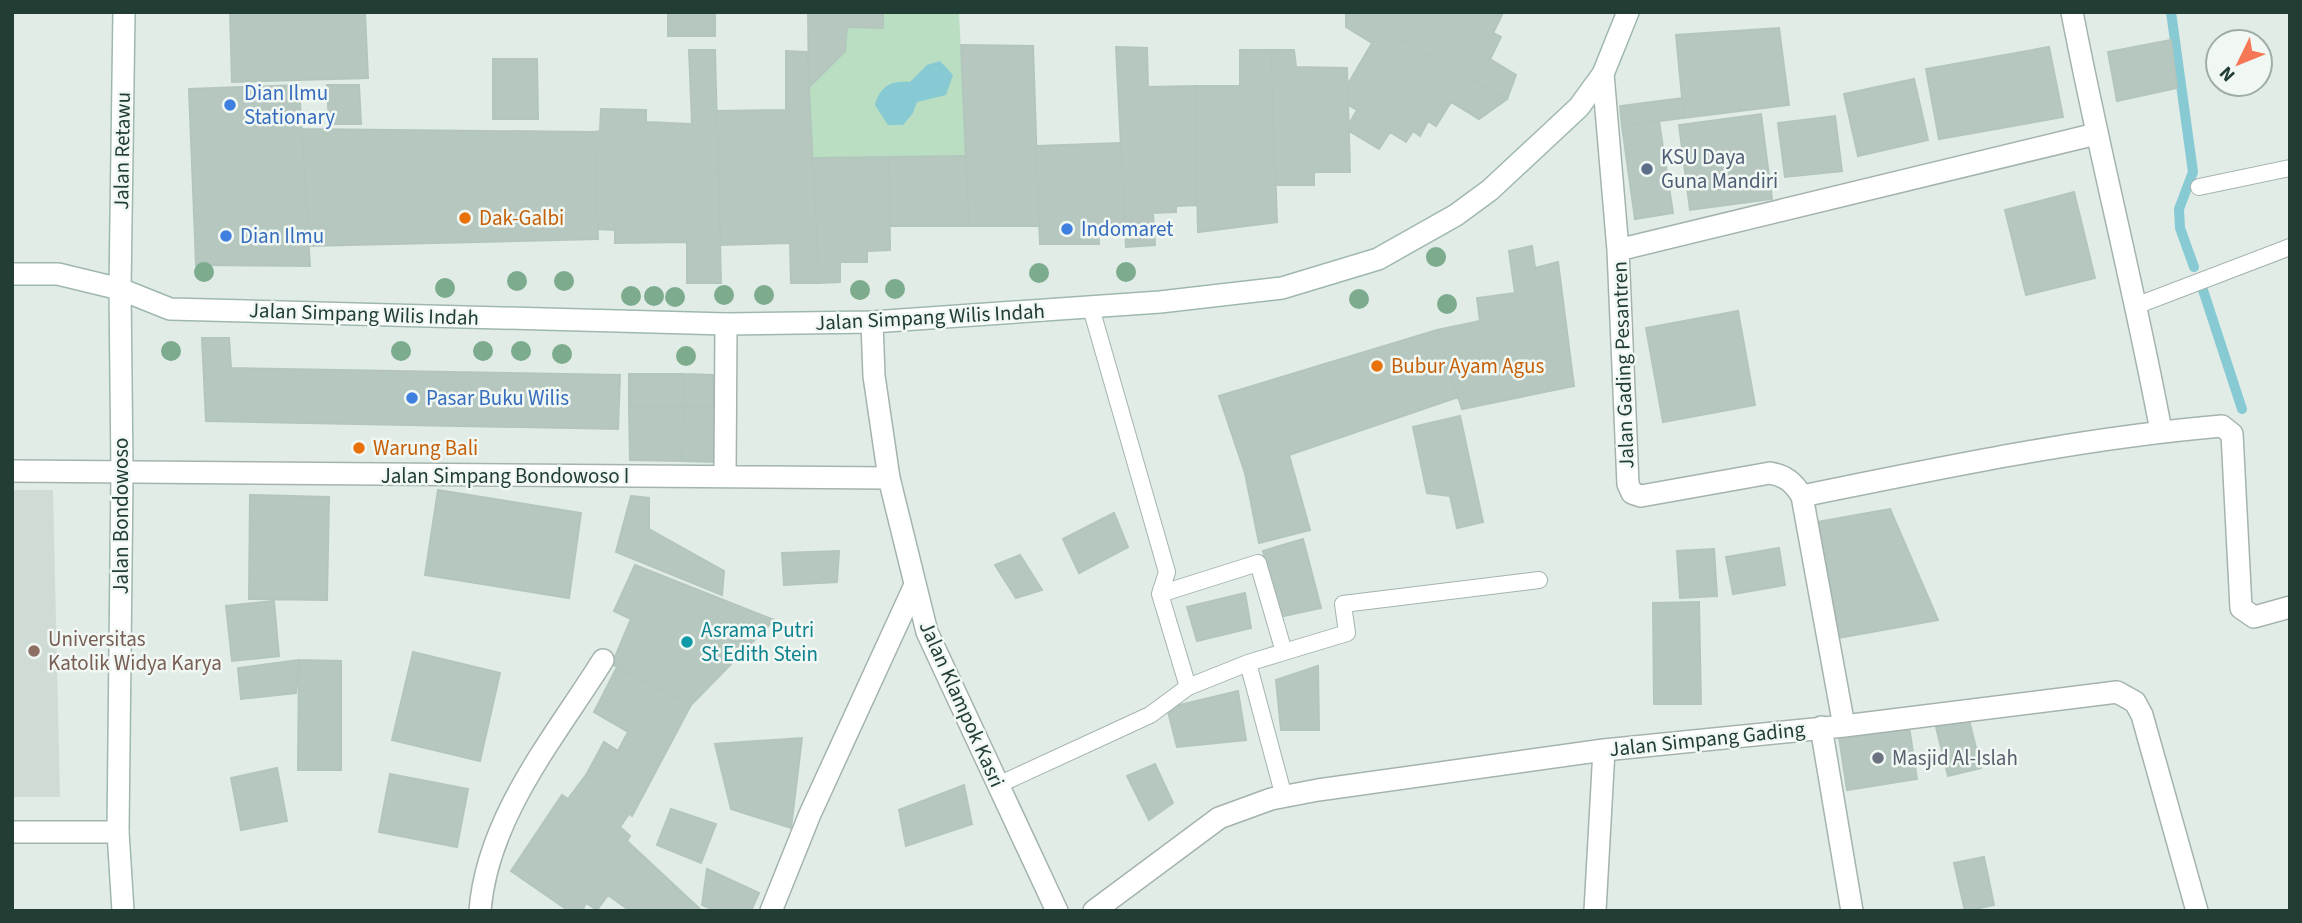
<svg xmlns="http://www.w3.org/2000/svg" width="2302" height="923" font-family="'Source Sans 3',sans-serif">
<rect width="100%" height="100%" fill="#e1ece6"/>
<!-- built -->
<path fill="#cfdcd5" d="M 12,490 L 53,490 L 60,797 L 12,797 Z"/>
<!-- green -->
<path fill="#b9dec1" d="M 883,12 L 959,12 L 966,156 L 813,158 L 809,87 L 845,51 L 847,27 Z"/>
<!-- water -->
<path fill="#87cad3" d="M 940,61 L 953,75 L 946,95 L 917,102 L 913,113 L 903,125 L 888,125 L 875,105 C 880,86 891,80 910,82 L 927,65 Z"/>
<g fill="none" stroke-linecap="round" stroke-linejoin="round">
<!-- stream -->
<path stroke="#87cad3" stroke-width="10" d="M 2171,12 L 2193,172 L 2179,209 L 2180,228 L 2194,267
M 2203,290 L 2242,409"/>
</g>
<!-- building -->
<path fill="#b6c7bf" stroke="#b3c6bd" stroke-width="2" d="M 230,12 L 365,12 L 368,78 L 232,82 Z
M 668,12 L 715,12 L 715,36 L 668,36 Z
M 808,12 L 883,12 L 883,28 L 847,27 L 845,51 L 809,87 Z
M 1346,12 L 1351,12 L 1507,99 L 1479,119 L 1451,102 L 1436,126 L 1428,121 L 1420,136 L 1413,131 L 1406,142 L 1390,132 L 1379,149 L 1349,131 L 1349,124 L 1357,110 L 1348,105 L 1348,84 L 1372,43 L 1346,27 Z
M 1351,12 L 1498,12 L 1502,15 L 1493,33 L 1501,37 L 1490,59 L 1516,75 L 1507,99 Z
M 1779,28 L 1789,105 L 1684,118 L 1676,35 Z
M 2171,40 L 2177,88 L 2117,101 L 2108,52 Z
M 961,45 L 1033,46 L 1039,226 L 969,226 Z
M 1116,47 L 1147,48 L 1148,87 L 1195,86 L 1197,205 L 1176,206 L 1176,212 L 1153,213 L 1155,245 L 1126,247 Z
M 2049,47 L 2063,117 L 1939,139 L 1926,69 Z
M 689,50 L 715,50 L 721,283 L 687,283 L 687,242 L 615,243 L 615,230 L 598,229 L 594,132 L 600,131 L 601,109 L 646,110 L 646,122 L 692,124 Z
M 1240,50 L 1271,50 L 1277,222 L 1198,232 L 1195,86 L 1240,86 Z
M 1271,50 L 1294,50 L 1296,67 L 1347,68 L 1350,172 L 1314,172 L 1314,185 L 1275,185 Z
M 786,51 L 807,52 L 819,283 L 791,283 L 790,243 L 721,245 L 717,111 L 786,110 Z
M 493,59 L 537,59 L 538,119 L 493,119 Z
M 1914,79 L 1928,140 L 1858,156 L 1844,94 Z
M 299,85 L 310,266 L 196,265 L 189,89 Z
M 327,85 L 359,85 L 361,124 L 329,124 Z
M 1682,98 L 1684,118 L 1622,126 L 1620,106 Z
M 1761,114 L 1772,199 L 1690,210 L 1679,125 Z
M 1835,116 L 1842,171 L 1785,177 L 1778,123 Z
M 1659,121 L 1673,213 L 1635,219 L 1622,126 Z
M 302,129 L 594,132 L 598,239 L 309,246 Z
M 1121,143 L 1125,227 L 1098,228 L 1099,244 L 1040,244 L 1036,146 Z
M 966,156 L 969,226 L 890,226 L 889,157 Z
M 889,157 L 890,250 L 867,251 L 867,262 L 840,262 L 840,282 L 819,283 L 813,158 Z
M 2074,192 L 2095,278 L 2026,295 L 2005,210 Z
M 1532,246 L 1535,268 L 1558,262 L 1574,386 L 1462,409 L 1437,330 L 1480,321 L 1477,298 L 1515,293 L 1509,251 Z
M 1738,311 L 1755,405 L 1663,422 L 1646,328 Z
M 1437,330 L 1458,397 L 1289,455 L 1310,530 L 1259,543 L 1245,473 L 1219,396 Z
M 202,338 L 229,338 L 231,368 L 620,375 L 618,429 L 206,421 Z
M 629,374 L 683,374 L 683,407 L 629,407 Z
M 683,374 L 713,375 L 714,407 L 683,407 Z
M 629,407 L 683,407 L 682,461 L 630,460 Z
M 683,407 L 714,407 L 714,462 L 682,461 Z
M 1460,416 L 1483,522 L 1457,528 L 1450,496 L 1427,493 L 1413,427 Z
M 438,490 L 581,513 L 569,598 L 425,575 Z
M 250,495 L 329,497 L 327,600 L 249,599 Z
M 631,496 L 649,498 L 649,529 L 724,571 L 722,595 L 616,552 Z
M 1890,509 L 1938,620 L 1838,638 L 1817,522 Z
M 1114,513 L 1128,547 L 1079,573 L 1063,539 Z
M 1303,539 L 1321,608 L 1279,617 L 1263,551 Z
M 1779,548 L 1785,585 L 1733,594 L 1726,557 Z
M 1714,549 L 1717,596 L 1680,598 L 1677,551 Z
M 839,551 L 837,582 L 784,585 L 782,553 Z
M 1020,555 L 1042,590 L 1016,598 L 995,565 Z
M 635,565 L 774,620 L 691,705 L 612,664 L 631,619 L 614,611 Z
M 1245,593 L 1251,628 L 1197,641 L 1187,607 Z
M 274,601 L 279,656 L 232,661 L 226,606 Z
M 1699,602 L 1701,704 L 1654,704 L 1653,603 Z
M 413,652 L 500,673 L 480,761 L 392,740 Z
M 299,660 L 296,693 L 241,699 L 238,668 Z
M 299,660 L 341,661 L 341,770 L 298,770 Z
M 1318,666 L 1319,730 L 1281,730 L 1276,680 Z
M 617,667 L 691,705 L 632,816 L 586,775 L 604,742 L 618,751 L 628,732 L 594,712 Z
M 1238,691 L 1246,740 L 1177,747 L 1167,708 Z
M 1969,720 L 1981,768 L 1948,776 L 1936,727 Z
M 1909,726 L 1917,779 L 1847,790 L 1839,737 Z
M 802,738 L 791,828 L 731,809 L 715,744 Z
M 1155,764 L 1173,803 L 1149,820 L 1127,776 Z
M 277,768 L 287,821 L 241,830 L 231,778 Z
M 390,774 L 468,789 L 457,847 L 379,832 Z
M 586,775 L 629,814 L 620,827 L 630,836 L 627,841 L 701,910 L 630,911 L 608,895 L 597,910 L 586,903 L 582,911 L 569,911 L 511,871 L 562,795 L 568,799 Z
M 964,785 L 972,824 L 906,846 L 899,810 Z
M 671,809 L 716,824 L 701,863 L 657,845 Z
M 1984,857 L 1994,905 L 1965,911 L 1954,863 Z
M 707,869 L 759,893 L 751,911 L 716,911 L 702,905 Z"/>
<g fill="none" stroke-linecap="round" stroke-linejoin="round">
<!-- service casing -->
<g stroke="#a4b4ad" stroke-width="18">
<path id="service" d="M 2199,187 L 2290,168
M 2138,305 L 2290,247
M 1091,308 L 1167,572 L 1160,594 L 1188,687 L 1248,663 L 1284,797
M 1160,594 L 1258,563 L 1284,652 L 1248,663
M 1284,652 L 1347,633 L 1343,604 L 1539,580
M 998,785 L 1150,715 L 1188,687"/>
</g>
<!-- minor casing -->
<g stroke="#a4b4ad" stroke-width="24">
<path id="minor" d="M 2072,12 C 2099,153 2135,291 2161,431
M 1603,74 L 1618,250 L 1628,484 L 1632,493 L 1641,496 L 1770,473 C 1786,476 1793,482 1802,496 L 1844,726
M 1618,250 L 2096,134
M 872,322 L 874,376 L 889,478 L 927,632 L 1057,911
M 12,471 L 889,478
M 725,475 L 726,324
M 1802,496 C 1941,468 2080,438 2222,426 L 2232,434 L 2241,608 L 2254,617 L 2290,607
M 1821,727 L 1852,911
M 12,832 L 118,832
M 480,911 C 487,817 555,737 603,660
M 771,911 L 810,814 L 915,585
M 1094,911 L 1219,818 L 1271,799 L 1318,790 L 1604,750 L 1844,726 L 2117,692 L 2135,702 L 2142,715 L 2197,911
M 1595,911 L 1604,750"/>
</g>
<!-- secondary casing -->
<g stroke="#9fb8ae" stroke-width="24">
<path id="secondary" d="M 12,274 L 58,274 L 120,289 L 170,309 L 726,324 L 872,322 L 1160,302 L 1282,288 L 1378,259 L 1456,215 L 1490,190 L 1579,107 L 1603,74 L 1628,12
M 123,911 L 118,832 L 122,473 L 120,289 L 124,12"/>
</g>
<!-- service -->
<use href="#service" stroke="#fff" stroke-width="16"/>
<!-- minor -->
<use href="#minor" stroke="#fff" stroke-width="21"/>
<!-- secondary -->
<use href="#secondary" stroke="#fff" stroke-width="21"/>
</g>
<!-- trees -->
<g fill="#7cab8d">
<circle cx="1436" cy="257" r="10"/>
<circle cx="204" cy="272" r="10"/>
<circle cx="1126" cy="272" r="10"/>
<circle cx="1039" cy="273" r="10"/>
<circle cx="517" cy="281" r="10"/>
<circle cx="564" cy="281" r="10"/>
<circle cx="445" cy="288" r="10"/>
<circle cx="895" cy="289" r="10"/>
<circle cx="860" cy="290" r="10"/>
<circle cx="724" cy="295" r="10"/>
<circle cx="764" cy="295" r="10"/>
<circle cx="631" cy="296" r="10"/>
<circle cx="654" cy="296" r="10"/>
<circle cx="675" cy="297" r="10"/>
<circle cx="1359" cy="299" r="10"/>
<circle cx="1447" cy="304" r="10"/>
<circle cx="171" cy="351" r="10"/>
<circle cx="401" cy="351" r="10"/>
<circle cx="483" cy="351" r="10"/>
<circle cx="521" cy="351" r="10"/>
<circle cx="562" cy="354" r="10"/>
<circle cx="686" cy="356" r="10"/>
</g>
<!-- markers -->
<g fill="#3f7fe0" stroke="#f1f8f4" stroke-width="2.5">
<circle cx="230" cy="105" r="7"/>
<circle cx="1067" cy="229" r="7"/>
<circle cx="226" cy="236" r="7"/>
<circle cx="412" cy="398" r="7"/>
</g>
<circle fill="#5c6f8a" stroke="#f1f8f4" stroke-width="2.5" cx="1647" cy="169" r="7"/>
<g fill="#e8710a" stroke="#f1f8f4" stroke-width="2.5">
<circle cx="465" cy="218" r="7"/>
<circle cx="1377" cy="366" r="7"/>
<circle cx="359" cy="448" r="7"/>
</g>
<circle fill="#0f9aa8" stroke="#f1f8f4" stroke-width="2.5" cx="687" cy="642" r="7"/>
<circle fill="#8d6e63" stroke="#f1f8f4" stroke-width="2.5" cx="34" cy="651" r="7"/>
<circle fill="#6b7280" stroke="#f1f8f4" stroke-width="2.5" cx="1878" cy="758" r="7"/>
<g text-anchor="middle" stroke-width="5" stroke-linejoin="round" paint-order="stroke">
<!-- shop labels -->
<g font-size="21" fill="#366cbe" stroke="#f1f8f4" text-anchor="start">
<text x="244" y="100">Dian Ilmu<tspan x="244" dy="24">Stationary</tspan></text>
<text x="1081" y="236">Indomaret</text>
<text x="240" y="243">Dian Ilmu</text>
<text x="426" y="405">Pasar Buku Wilis</text>
</g>
<!-- street labels -->
<g font-size="21" fill="#213d34" stroke="#f1f8f4">
<text transform="translate(122 151) rotate(-89)" y="7">Jalan Retawu</text>
<text transform="translate(364 314) rotate(2)" y="7">Jalan Simpang Wilis Indah</text>
<text transform="translate(930 317) rotate(-3)" y="7">Jalan Simpang Wilis Indah</text>
<text transform="translate(1623 365) rotate(-92)" y="7">Jalan Gading Pesantren</text>
<text x="505" y="483">Jalan Simpang Bondowoso I</text>
<text transform="translate(121 516) rotate(-90)" y="7">Jalan Bondowoso</text>
<text transform="translate(962 704) rotate(66)" y="7">Jalan Klampok Kasri</text>
<text transform="translate(1707 739) rotate(-6)" y="7">Jalan Simpang Gading</text>
</g>
<!-- service labels -->
<g font-size="21" fill="#4e5e75" stroke="#f1f8f4" text-anchor="start">
<text x="1661" y="164">KSU Daya<tspan x="1661" dy="24">Guna Mandiri</tspan></text>
</g>
<!-- food labels -->
<g font-size="21" fill="#c56008" stroke="#f1f8f4" text-anchor="start">
<text x="479" y="225">Dak-Galbi</text>
<text x="1391" y="373">Bubur Ayam Agus</text>
<text x="373" y="455">Warung Bali</text>
</g>
<!-- culture labels -->
<g font-size="21" fill="#0d838f" stroke="#f1f8f4" text-anchor="start">
<text x="701" y="637">Asrama Putri<tspan x="701" dy="24">St Edith Stein</tspan></text>
</g>
<!-- education labels -->
<g font-size="21" fill="#785e54" stroke="#f1f8f4" text-anchor="start">
<text x="48" y="646">Universitas<tspan x="48" dy="24">Katolik Widya Karya</tspan></text>
</g>
<!-- worship labels -->
<g font-size="21" fill="#5b616d" stroke="#f1f8f4" text-anchor="start">
<text x="1892" y="765">Masjid Al-Islah</text>
</g>
</g>
<!-- border -->
<rect width="2302" height="923" fill="none" stroke="#213d34" stroke-width="28"/>
<!-- north arrow -->
<g transform="translate(2239 63) rotate(227)"><circle r="33" fill="#f1f8f4" stroke="#9eada7" stroke-width="2"/>
<path d="M0-5L12 26L0 18L-12 26Z" fill="#f57755"/>
<text y="-10" font-size="19" font-weight="bold" text-anchor="middle" fill="#213d34">N</text>
</g>
</svg>
